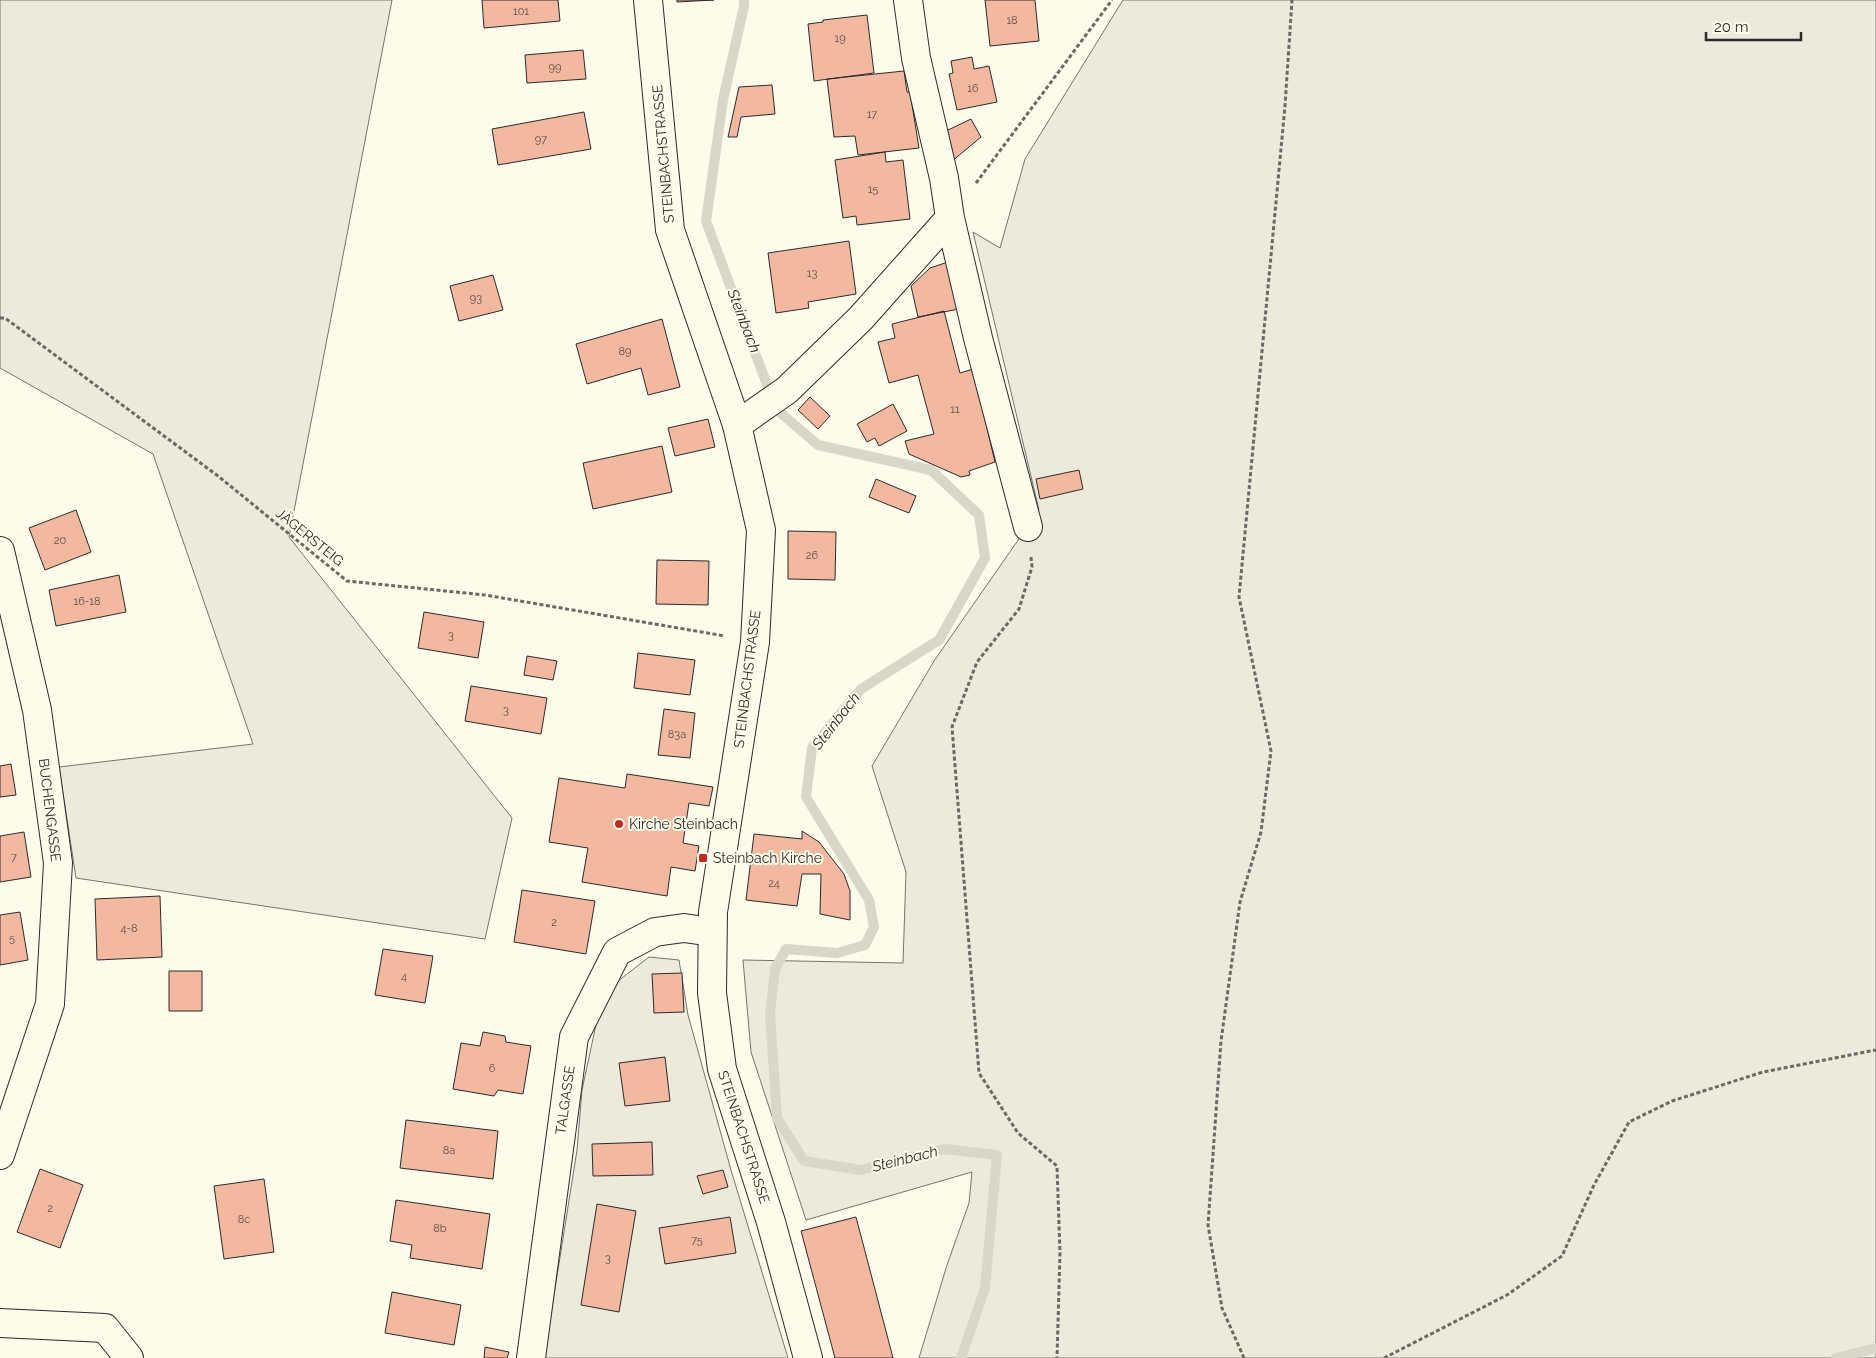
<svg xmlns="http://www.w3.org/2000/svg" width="1876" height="1358" font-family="Raleway,sans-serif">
<rect width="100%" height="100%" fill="#fdfbea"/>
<!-- green -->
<path fill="#ecebdb" stroke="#74746e" d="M 0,0 L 392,0 L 289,537 L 512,818 L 485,939 L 76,878 L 59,767 L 253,744 L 153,454 L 0,368 Z
M 1123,0 L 1876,0 L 1876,1358 L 919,1358 L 947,1265 L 969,1203 L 972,1172 L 806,1220 L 751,1052 L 743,960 L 903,963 L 906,872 L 872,766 L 934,661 L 1039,510 L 973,232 L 1000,248 L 1025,159 Z
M 649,957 L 679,960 L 688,1015 L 731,1170 L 788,1358 L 544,1358 L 577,1150 L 582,1090 L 597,1020 L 613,985 Z"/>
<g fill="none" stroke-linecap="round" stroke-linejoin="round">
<!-- stream -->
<path stroke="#d8d7c9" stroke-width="10" d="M 744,0 L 744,6 L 723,100 L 706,221 L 776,409 L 818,445 L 931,470 L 979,515 L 985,558 L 939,640 L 861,689 L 812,748 L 806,797 L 869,900 L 874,927 L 865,945 L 837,953 L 786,949 L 775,969 L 770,1014 L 777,1118 L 804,1161 L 861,1170 L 945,1149 L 997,1155 L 985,1288 L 961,1358
M 1836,1358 L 1876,1348"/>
</g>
<!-- building -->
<path fill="#f2b8a0" stroke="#2b2b2b" d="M 482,0 L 558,0 L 560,21 L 484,28 Z
M 677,0 L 714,0 L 677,2 Z
M 985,0 L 1035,0 L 1039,41 L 990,46 Z
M 867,15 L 874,73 L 814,81 L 808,24 L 823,22 L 823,20 Z
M 583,50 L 586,79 L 527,83 L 525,55 Z
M 972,57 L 974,69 L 989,66 L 997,102 L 957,110 L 949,74 L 953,73 L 951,61 Z
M 904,71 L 907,92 L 910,92 L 919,148 L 858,155 L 855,136 L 834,137 L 827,79 Z
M 772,85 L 775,114 L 741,117 L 737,137 L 728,137 L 739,87 Z
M 584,112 L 591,149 L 498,165 L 492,129 Z
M 971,119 L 981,137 L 951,162 L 946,131 Z
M 885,152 L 886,162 L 903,160 L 910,219 L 857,225 L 856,216 L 843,218 L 835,160 Z
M 849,241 L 856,294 L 808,302 L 809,308 L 776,313 L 768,253 Z
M 948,262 L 959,309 L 918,317 L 911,286 L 930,268 Z
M 493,275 L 503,310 L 459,321 L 450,286 Z
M 944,311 L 960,373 L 973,369 L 995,462 L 969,471 L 970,475 L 961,477 L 909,454 L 905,441 L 934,434 L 918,375 L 889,383 L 878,342 L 895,338 L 892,324 Z
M 662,319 L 680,387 L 648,395 L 641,368 L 587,384 L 576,344 Z
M 810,397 L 830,416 L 818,429 L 798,410 Z
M 893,404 L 907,431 L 879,446 L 875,438 L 867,442 L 857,424 Z
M 708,419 L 715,447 L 675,456 L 668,428 Z
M 662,446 L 672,492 L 593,509 L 583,463 Z
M 1079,470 L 1083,489 L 1040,499 L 1036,479 Z
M 876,479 L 916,496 L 909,513 L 869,497 Z
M 76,510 L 91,552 L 45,570 L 29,528 Z
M 788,531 L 836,532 L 835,580 L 788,579 Z
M 657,560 L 709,561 L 708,605 L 656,604 Z
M 119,575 L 126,612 L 56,626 L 49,590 Z
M 424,612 L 484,622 L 478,658 L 418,648 Z
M 638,653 L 695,660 L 690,695 L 634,688 Z
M 527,656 L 557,661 L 553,680 L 524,675 Z
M 471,686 L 547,698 L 541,734 L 465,721 Z
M 664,709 L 695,713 L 690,758 L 658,755 Z
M 11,764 L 16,795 L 0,797 L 0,766 Z
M 627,774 L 713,787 L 709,806 L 689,803 L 683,843 L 699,846 L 695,871 L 671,867 L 667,896 L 582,882 L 588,848 L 549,842 L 559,778 L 625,788 Z
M 802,831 L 819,842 L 844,874 L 850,891 L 850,920 L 820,914 L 821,874 L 802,874 L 797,906 L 746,900 L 754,834 L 802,839 Z
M 24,832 L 31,877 L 0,882 L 0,836 Z
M 522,890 L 595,901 L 586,954 L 514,942 Z
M 160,896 L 162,957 L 97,960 L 95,899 Z
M 20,912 L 28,960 L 0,965 L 0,915 Z
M 383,949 L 433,956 L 425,1003 L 375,995 Z
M 169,971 L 202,971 L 202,1011 L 169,1011 Z
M 682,973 L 684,1012 L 654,1013 L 652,974 Z
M 483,1032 L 505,1036 L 506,1042 L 531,1046 L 523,1094 L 498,1090 L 494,1096 L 453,1089 L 461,1043 L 480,1046 Z
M 665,1057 L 670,1101 L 625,1106 L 619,1063 Z
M 406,1120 L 498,1131 L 493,1179 L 400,1168 Z
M 652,1142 L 653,1175 L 593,1176 L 592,1144 Z
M 40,1169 L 83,1185 L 60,1248 L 17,1232 Z
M 723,1170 L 728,1187 L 703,1194 L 697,1176 Z
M 264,1179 L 274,1252 L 224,1259 L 214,1186 Z
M 396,1200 L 490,1214 L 482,1269 L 410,1258 L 412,1245 L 390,1241 Z
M 597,1204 L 636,1211 L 619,1312 L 581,1305 Z
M 730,1217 L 736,1253 L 665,1264 L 659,1228 Z
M 856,1217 L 893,1358 L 835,1358 L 801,1231 Z
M 392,1292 L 461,1305 L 454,1345 L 385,1333 Z
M 485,1347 L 509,1352 L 507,1358 L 484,1358 Z"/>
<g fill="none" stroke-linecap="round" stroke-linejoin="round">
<!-- minor casing -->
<g stroke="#2b2b2b" stroke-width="30">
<path id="minor" d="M 908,0 L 916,58 L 944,178 L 950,218 L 978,338 L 1028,527
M 737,425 L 787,390 L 861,318 L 950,218
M 0,551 L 37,710 L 58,863 L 50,1004 L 0,1155
M 0,1323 L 105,1328 L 129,1358
M 531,1358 L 574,1037 L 617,952 L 655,932 L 684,928 L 712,932"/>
</g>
<!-- tertiary casing -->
<g stroke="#2b2b2b" stroke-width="30">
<path id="tertiary" d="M 648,0 L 670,230 L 737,425 L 761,530 L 755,642 L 713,912 L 712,993 L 722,1069 L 771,1222 L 808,1358"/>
</g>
<!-- path -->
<path stroke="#6a6964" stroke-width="3" stroke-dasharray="4 2.5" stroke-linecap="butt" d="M 976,183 L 1112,0
M 0,318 L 5,318 L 218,476 L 347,581 L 485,595 L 725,636
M 1031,557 L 1032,567 L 1019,609 L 977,662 L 952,727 L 979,1073 L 1018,1133 L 1057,1166 L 1060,1253 L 1057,1358
M 1244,1358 L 1222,1308 L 1208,1225 L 1221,1041 L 1240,902 L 1261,832 L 1271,751 L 1239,597 L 1285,106 L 1292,0
M 1384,1358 L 1507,1295 L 1562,1256 L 1594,1185 L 1629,1122 L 1672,1101 L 1763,1072 L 1876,1050"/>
<!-- minor -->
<use href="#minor" stroke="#fdfbea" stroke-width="28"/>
<!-- tertiary -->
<use href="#tertiary" stroke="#fdfbea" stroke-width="28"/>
</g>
<!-- markers -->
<g fill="#c62828" stroke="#fdfbea" stroke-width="2">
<circle cx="619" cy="824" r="5"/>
<rect x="698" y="853" width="10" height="10" rx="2.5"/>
</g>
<g text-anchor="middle" stroke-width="4" stroke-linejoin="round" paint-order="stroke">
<!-- number labels -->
<g font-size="11" fill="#5d4e48">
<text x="521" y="15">101</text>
<text x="1012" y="24">18</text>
<text x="840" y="42">19</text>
<text x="555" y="71">99</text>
<text x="973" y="92">16</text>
<text x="872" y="118">17</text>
<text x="541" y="143">97</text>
<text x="873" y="193">15</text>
<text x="812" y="277">13</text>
<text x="476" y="302">93</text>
<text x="625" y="355">89</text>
<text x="955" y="413">11</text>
<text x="60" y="544">20</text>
<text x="812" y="559">26</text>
<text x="87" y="605">16-18</text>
<text x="451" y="639">3</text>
<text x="506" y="714">3</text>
<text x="677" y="738">83a</text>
<text x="14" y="861">7</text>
<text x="774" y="887">24</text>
<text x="554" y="926">2</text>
<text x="129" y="932">4-8</text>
<text x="12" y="942">5</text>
<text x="404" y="980">4</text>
<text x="492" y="1072">6</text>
<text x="449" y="1154">8a</text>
<text x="50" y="1212">2</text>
<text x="244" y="1223">8c</text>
<text x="440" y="1232">8b</text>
<text x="697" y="1244">75</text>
<text x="608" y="1262">3</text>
</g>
<!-- street labels -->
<g font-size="14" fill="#2b2b2b" stroke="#fdfbea">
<text transform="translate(663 154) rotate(-95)" y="5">STEINBACHSTRASSE</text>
<text transform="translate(310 537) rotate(39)" y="5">JÄGERSTEIG</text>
<text transform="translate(747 679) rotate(-83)" y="5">STEINBACHSTRASSE</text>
<text transform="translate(50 810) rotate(83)" y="5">BUCHENGASSE</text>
<text transform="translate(565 1100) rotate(-82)" y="5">TALGASSE</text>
<text transform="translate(744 1137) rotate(72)" y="5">STEINBACHSTRASSE</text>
</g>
<!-- poi labels -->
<g font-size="14" fill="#2b2b2b" stroke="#fdfbea" text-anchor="start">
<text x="629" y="829">Kirche Steinbach</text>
<text x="713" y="863">Steinbach Kirche</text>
</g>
<!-- water labels -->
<g font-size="15" font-style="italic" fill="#2b2b2b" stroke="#fdfbea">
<text transform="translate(744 321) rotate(69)" y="5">Steinbach</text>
<text transform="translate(836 721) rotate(-52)" y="5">Steinbach</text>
<text transform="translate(905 1159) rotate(-14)" y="5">Steinbach</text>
</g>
</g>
<!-- scale -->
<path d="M1706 32v8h95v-8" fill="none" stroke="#2b2b2b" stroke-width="2.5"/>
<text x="1714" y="32" font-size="15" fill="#2b2b2b" stroke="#fdfbea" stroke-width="4" paint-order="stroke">20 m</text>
</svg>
